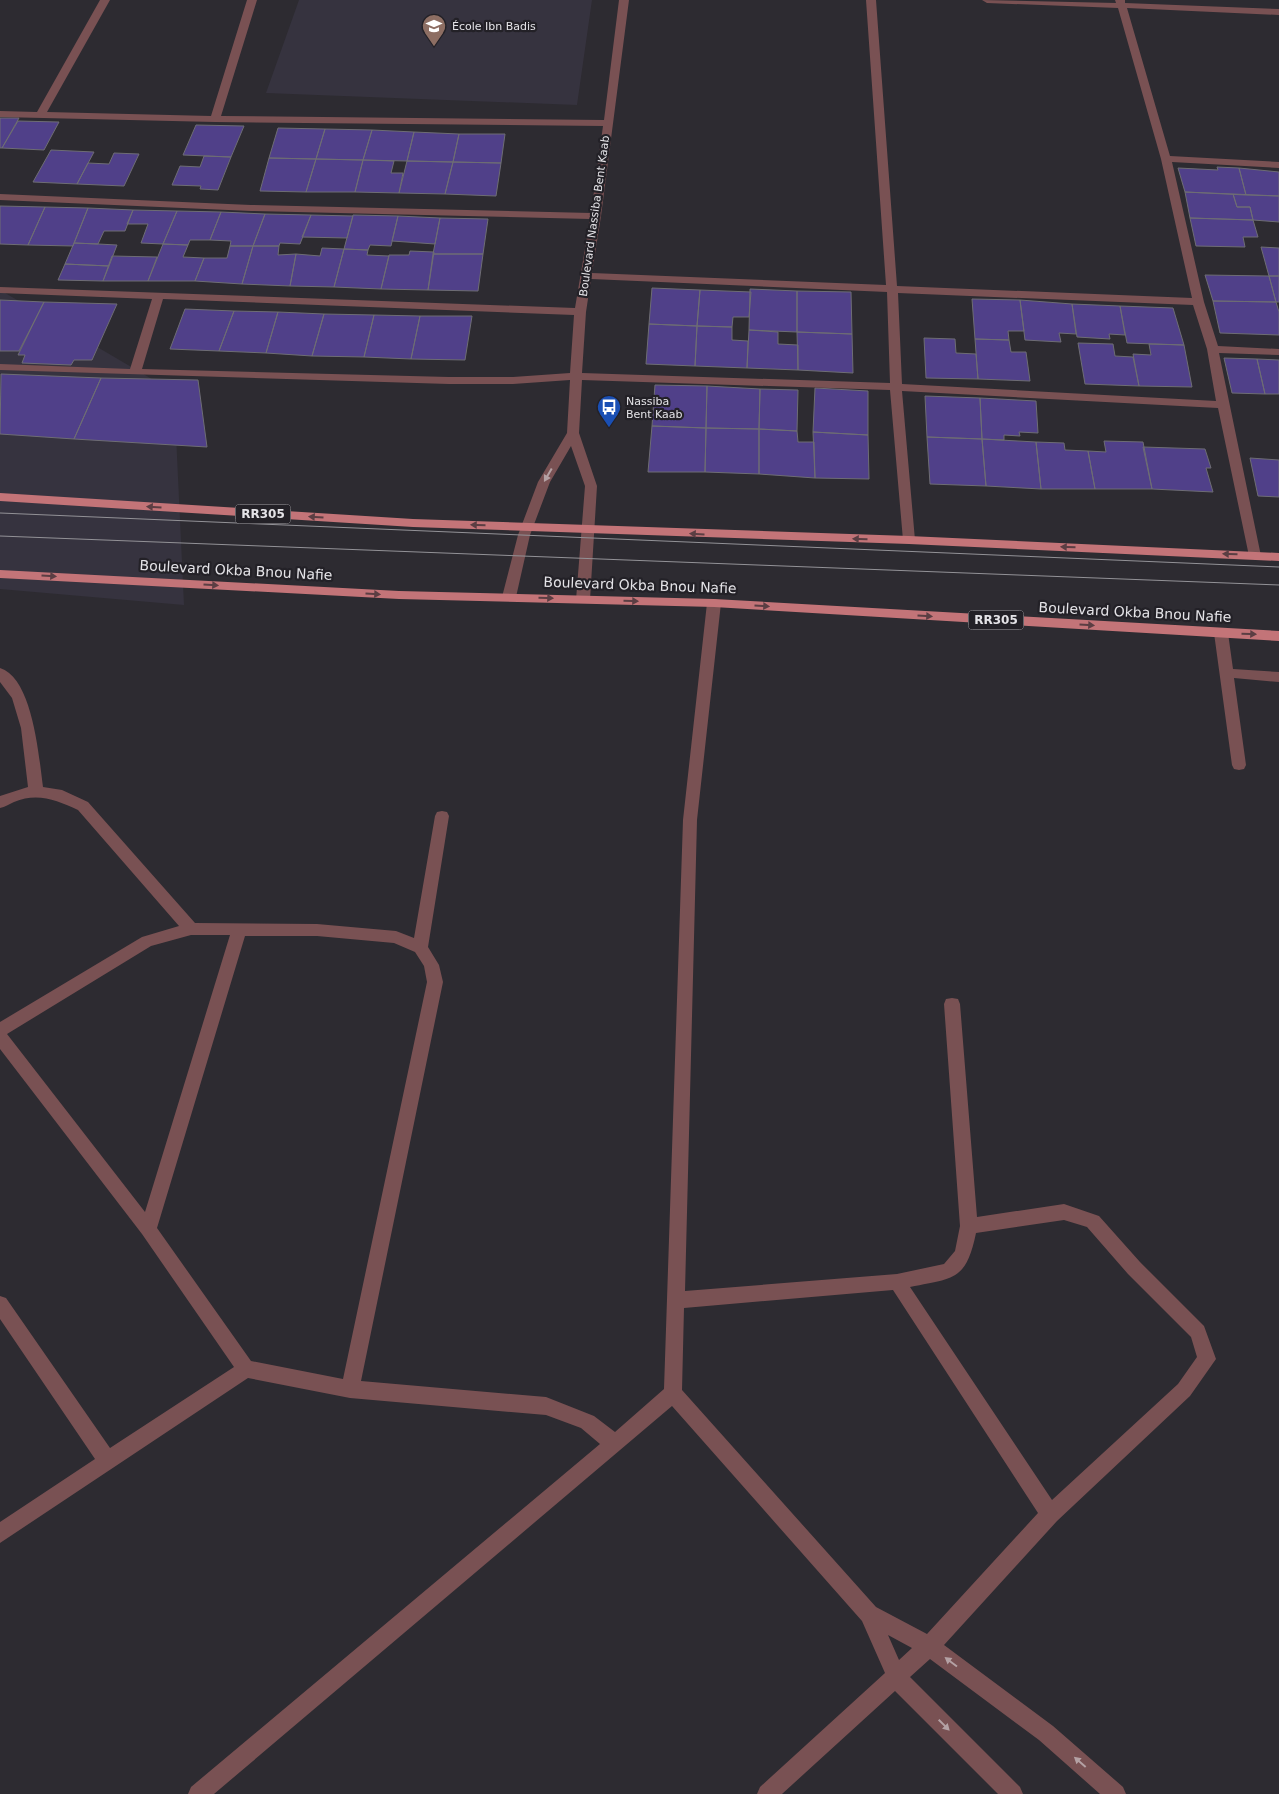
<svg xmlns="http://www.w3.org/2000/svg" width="1279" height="1794" font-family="'DejaVu Sans',sans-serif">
<rect width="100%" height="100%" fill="#2d2b31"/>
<!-- built -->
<path fill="#36333f" d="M 299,0 L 592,0 L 577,105 L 266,93 Z
M 0,290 L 174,392 L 184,605 L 0,589 Z"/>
<!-- building -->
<path fill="#504089" stroke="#6e6d74" d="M 0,118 L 19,118 L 2,148 L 0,148 Z
M 18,121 L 59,122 L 44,150 L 2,148 Z
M 196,125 L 244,126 L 231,157 L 183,155 Z
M 278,128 L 325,129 L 316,159 L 269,158 Z
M 325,129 L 372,130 L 363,160 L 316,159 Z
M 372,130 L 414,132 L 407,161 L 363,160 Z
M 414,132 L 459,134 L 453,162 L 407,161 Z
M 459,134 L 505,134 L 501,163 L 453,162 Z
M 51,150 L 94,152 L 77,184 L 33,182 Z
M 114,153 L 139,154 L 124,186 L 77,184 L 88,163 L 109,164 Z
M 204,156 L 231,157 L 218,190 L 200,189 L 201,186 L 172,185 L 180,166 L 200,167 Z
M 269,158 L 316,159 L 306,192 L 260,191 Z
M 316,159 L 363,160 L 355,192 L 306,192 Z
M 363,160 L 394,161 L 391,173 L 403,173 L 399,193 L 355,192 Z
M 407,161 L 453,162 L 445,194 L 399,193 Z
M 453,162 L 501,163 L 496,196 L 445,194 Z
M 1217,167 L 1239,168 L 1246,195 L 1185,192 L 1178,168 L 1218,170 Z
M 1239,168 L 1279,172 L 1279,196 L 1246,195 Z
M 1185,192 L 1233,194 L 1237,207 L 1250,207 L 1253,220 L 1190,218 Z
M 1233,194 L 1279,196 L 1279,222 L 1253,220 L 1250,207 L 1237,207 Z
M 0,206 L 45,207 L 28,245 L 0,244 Z
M 45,207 L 88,208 L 73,246 L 28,245 Z
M 88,208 L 133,210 L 125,231 L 104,231 L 98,244 L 74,243 Z
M 133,210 L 177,211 L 163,244 L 141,243 L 148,224 L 127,224 Z
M 177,211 L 221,212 L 210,240 L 190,240 L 188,245 L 163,244 Z
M 221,212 L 265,214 L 253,246 L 230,246 L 231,241 L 210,240 Z
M 265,214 L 311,215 L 300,244 L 280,243 L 279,246 L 253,246 Z
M 311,215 L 353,216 L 347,238 L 302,237 Z
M 353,215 L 398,216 L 391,246 L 370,245 L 368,250 L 344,249 Z
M 398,216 L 440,218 L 435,244 L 392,241 Z
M 440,218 L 488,219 L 483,254 L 433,254 Z
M 1190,218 L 1253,220 L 1258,237 L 1243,237 L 1245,247 L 1196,246 Z
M 74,243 L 98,244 L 117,245 L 109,266 L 65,264 Z
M 163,244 L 188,245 L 183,257 L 204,258 L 195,281 L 148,281 Z
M 230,246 L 253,246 L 242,284 L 195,281 L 204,258 L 227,258 Z
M 253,246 L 279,246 L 278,255 L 296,254 L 290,286 L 242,284 Z
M 1261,247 L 1279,248 L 1279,276 L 1269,276 Z
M 322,248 L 344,249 L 334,287 L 290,286 L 296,254 L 320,256 Z
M 344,249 L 368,250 L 367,255 L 389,256 L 381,289 L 334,287 Z
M 410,251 L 434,252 L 428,290 L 381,289 L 389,255 L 409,255 Z
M 433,254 L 483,254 L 478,291 L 428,290 Z
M 112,256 L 157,257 L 148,281 L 103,281 Z
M 65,264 L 109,266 L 103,281 L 58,280 Z
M 1205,275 L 1269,276 L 1276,302 L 1213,301 Z
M 1269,276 L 1279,276 L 1279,302 L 1276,302 Z
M 652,288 L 700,290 L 697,326 L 649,324 Z
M 750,289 L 797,291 L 797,332 L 749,330 Z
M 700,290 L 751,292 L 749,317 L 733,317 L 732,327 L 697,326 Z
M 797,291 L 851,292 L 852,334 L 797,332 Z
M 972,299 L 1020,300 L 1024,331 L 1008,331 L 1009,340 L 975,339 Z
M 0,300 L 44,302 L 19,351 L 0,351 Z
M 1020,300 L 1072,304 L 1076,334 L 1059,333 L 1061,342 L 1025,340 Z
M 1213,301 L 1276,302 L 1279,312 L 1279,335 L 1220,333 Z
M 44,302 L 117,304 L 92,360 L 74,360 L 71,365 L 22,363 L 25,355 L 18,355 Z
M 1072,304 L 1120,306 L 1125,335 L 1109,334 L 1110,339 L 1077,337 Z
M 1120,306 L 1173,308 L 1184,345 L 1127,343 Z
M 185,309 L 234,311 L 219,351 L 170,349 Z
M 234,311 L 278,312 L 266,353 L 219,351 Z
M 278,312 L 324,314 L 312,356 L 266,353 Z
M 324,314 L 374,315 L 364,357 L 312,356 Z
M 374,315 L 420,316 L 411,359 L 364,357 Z
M 420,316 L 472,316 L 465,360 L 411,359 Z
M 649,324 L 697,326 L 695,366 L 646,364 Z
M 697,326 L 732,327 L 732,340 L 748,341 L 747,368 L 695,366 Z
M 749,330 L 778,332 L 778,344 L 798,345 L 798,370 L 747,368 Z
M 797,332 L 852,334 L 853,373 L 798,370 Z
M 924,338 L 955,339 L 956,353 L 976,354 L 978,379 L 926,378 Z
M 975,339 L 1009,340 L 1011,352 L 1026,352 L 1030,381 L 978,379 Z
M 1078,343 L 1113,344 L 1115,356 L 1133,357 L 1139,386 L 1085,384 Z
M 1149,344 L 1184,345 L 1192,387 L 1139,386 L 1133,354 L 1151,355 Z
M 1224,358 L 1257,359 L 1265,394 L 1232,393 Z
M 1257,359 L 1279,360 L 1279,394 L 1265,394 Z
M 1,374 L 101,378 L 74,439 L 0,434 Z
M 101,378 L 198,380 L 207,447 L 74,439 Z
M 655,385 L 707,386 L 706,428 L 652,426 Z
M 707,386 L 760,389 L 759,429 L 706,428 Z
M 815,388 L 868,391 L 868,435 L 813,432 Z
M 760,389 L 798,390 L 797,431 L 759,429 Z
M 925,396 L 980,398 L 982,439 L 927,437 Z
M 980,398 L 1036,401 L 1038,433 L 1019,432 L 1020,436 L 1004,435 L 1004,440 L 982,439 Z
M 652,426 L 706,428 L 705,472 L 648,472 Z
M 706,428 L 759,429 L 759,474 L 705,472 Z
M 759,429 L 797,431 L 798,442 L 814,442 L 815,478 L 759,474 Z
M 813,432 L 868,435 L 869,479 L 815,478 Z
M 927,437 L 982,439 L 986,486 L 930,484 Z
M 982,439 L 1036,442 L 1041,489 L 986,486 Z
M 1104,441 L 1143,442 L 1152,489 L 1095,489 L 1088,451 L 1106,452 Z
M 1036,442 L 1064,443 L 1065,450 L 1088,451 L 1095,489 L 1041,489 Z
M 1143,447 L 1205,449 L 1211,468 L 1206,468 L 1213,492 L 1152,489 Z
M 1250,458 L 1279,460 L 1279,497 L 1258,496 Z"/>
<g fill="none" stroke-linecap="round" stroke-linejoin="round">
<!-- minor -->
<path fill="#795153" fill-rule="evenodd" d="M 100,0 L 110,0 L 47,112 L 211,116 L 247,0 L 257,0 L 221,116 L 604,120 L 619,0 L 629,0 L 601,216 L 592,273 L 886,285 L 866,0 L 876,0 L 897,286 L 1192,298 L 1161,159 L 1118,8 L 987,3 L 982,0 L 1116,3 L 1115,0 L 1125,0 L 1125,3 L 1279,9 L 1279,15 L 1127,8 L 1170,156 L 1279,162 L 1279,168 L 1172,162 L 1204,302 L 1218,346 L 1279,349 L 1279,355 L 1219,353 L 1261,556 L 1255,560 L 1249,556 L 1218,408 L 902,391 L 915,540 L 909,544 L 903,540 L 890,390 L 582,380 L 579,433 L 597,486 L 590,600 L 588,603 L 578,603 L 576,600 L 585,486 L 571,446 L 550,482 L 530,535 L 516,597 L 514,600 L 504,600 L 502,597 L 518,535 L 538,482 L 567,433 L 570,380 L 513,384 L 449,384 L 0,370 L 0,364 L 130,369 L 152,299 L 0,293 L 0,287 L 575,308 L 590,219 L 251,211 L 0,200 L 0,194 L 251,205 L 591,213 L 603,126 L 215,122 L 0,117 L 0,111 L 37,112 ZM 591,279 L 887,292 L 890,383 L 582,373 L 586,312 ZM 898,293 L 1193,305 L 1207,349 L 1216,401 L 902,384 ZM 163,299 L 574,315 L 570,373 L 513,377 L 449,377 L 142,369 Z
M 714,599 L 719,600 L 721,603 L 697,820 L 685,1291 L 897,1274 L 944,1264 L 955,1251 L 960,1226 L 944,1004 L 946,999 L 952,998 L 958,999 L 960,1004 L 977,1217 L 1064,1204 L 1099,1216 L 1140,1262 L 1204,1326 L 1216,1359 L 1190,1396 L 1057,1521 L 944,1645 L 1053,1726 L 1123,1787 L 1126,1794 L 1100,1794 L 1039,1740 L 930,1659 L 910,1677 L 1020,1787 L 1023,1794 L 998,1794 L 895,1691 L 782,1794 L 757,1794 L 760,1787 L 885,1673 L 862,1621 L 672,1406 L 214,1794 L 188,1794 L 191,1787 L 600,1444 L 581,1428 L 546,1415 L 350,1398 L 248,1378 L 0,1543 L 0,1522 L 95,1459 L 0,1319 L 0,1296 L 6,1298 L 110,1448 L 234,1367 L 142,1234 L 0,1049 L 0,1022 L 142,937 L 179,926 L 78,810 C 57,800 37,792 14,802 C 9,804 5,807 0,808 L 0,796 L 28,787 L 21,728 L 12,698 L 0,682 L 0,668 C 33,678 39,758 43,787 L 62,790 L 88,802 L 195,923 L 317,924 L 396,931 L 414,938 L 435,816 L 437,812 L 442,811 L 447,812 L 449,816 L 428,947 L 439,965 L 443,982 L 361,1381 L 546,1397 L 594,1416 L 615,1432 L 664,1389 L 683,820 L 707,603 L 709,600 ZM 191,935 L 230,935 L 145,1212 L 7,1034 L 151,946 ZM 245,936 L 317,936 L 394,943 L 415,952 L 424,966 L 427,982 L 343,1379 L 251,1361 L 157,1228 ZM 1064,1220 L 1087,1227 L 1128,1274 L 1191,1337 L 1197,1357 L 1178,1384 L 1052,1500 L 910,1287 C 954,1278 966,1281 976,1233 ZM 893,1290 L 1038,1513 L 927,1634 L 876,1607 L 682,1390 L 684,1308 ZM 888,1635 L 912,1648 L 899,1660 Z
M 1221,628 L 1226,630 L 1228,633 L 1233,669 L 1279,672 L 1279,682 L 1234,678 L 1246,765 L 1244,769 L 1239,770 L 1234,769 L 1232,765 L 1214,633 L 1216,630 Z"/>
<!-- major -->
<path fill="#c37478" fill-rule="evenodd" d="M 0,493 L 413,519 L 909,536 L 1279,553 L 1279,561 L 909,544 L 413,527 L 0,501 Z
M 0,570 L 399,591 L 714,599 L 1279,631 L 1279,641 L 714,607 L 399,599 L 0,578 Z"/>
<!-- tram -->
<path stroke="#939297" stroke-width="1" d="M 0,513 L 1279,567
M 0,536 L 1279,585"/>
</g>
<!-- one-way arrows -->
<defs><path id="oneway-solid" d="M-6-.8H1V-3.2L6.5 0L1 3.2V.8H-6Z" transform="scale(1.25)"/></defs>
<g fill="#b4a1a4">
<use href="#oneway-solid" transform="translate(548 475) rotate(120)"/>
<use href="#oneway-solid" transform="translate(951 1662) rotate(-143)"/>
<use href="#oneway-solid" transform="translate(944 1725) rotate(45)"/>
<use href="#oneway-solid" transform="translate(1080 1762) rotate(-139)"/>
</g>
<g fill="#5b3e43">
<use href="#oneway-solid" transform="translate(154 507) rotate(-176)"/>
<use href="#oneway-solid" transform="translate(316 517) rotate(-176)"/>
<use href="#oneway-solid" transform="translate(478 525) rotate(-179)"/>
<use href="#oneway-solid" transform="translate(697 534) rotate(-177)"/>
<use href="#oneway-solid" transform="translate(860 539) rotate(-178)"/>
<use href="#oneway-solid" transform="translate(1068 547) rotate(-178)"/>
<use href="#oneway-solid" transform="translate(1230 554) rotate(-178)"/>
<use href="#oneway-solid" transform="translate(49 576) rotate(3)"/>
<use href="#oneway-solid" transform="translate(211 585) rotate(3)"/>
<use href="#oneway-solid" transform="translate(373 594) rotate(3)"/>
<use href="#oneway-solid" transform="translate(546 598) rotate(2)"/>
<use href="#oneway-solid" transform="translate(631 601) rotate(2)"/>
<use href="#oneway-solid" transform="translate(762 606) rotate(3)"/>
<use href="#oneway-solid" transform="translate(925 616) rotate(3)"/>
<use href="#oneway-solid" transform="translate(1087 625) rotate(3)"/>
<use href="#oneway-solid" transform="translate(1249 634) rotate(2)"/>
</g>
<!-- icons -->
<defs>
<g id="school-pin" transform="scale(1.25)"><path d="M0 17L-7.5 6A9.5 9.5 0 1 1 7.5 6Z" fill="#8d6e63" stroke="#232127"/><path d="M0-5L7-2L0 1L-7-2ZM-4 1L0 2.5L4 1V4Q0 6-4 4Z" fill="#fff"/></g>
<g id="bus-pin" transform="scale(1.25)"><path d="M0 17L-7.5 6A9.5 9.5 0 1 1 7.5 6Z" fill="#1a4fb4" stroke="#232127"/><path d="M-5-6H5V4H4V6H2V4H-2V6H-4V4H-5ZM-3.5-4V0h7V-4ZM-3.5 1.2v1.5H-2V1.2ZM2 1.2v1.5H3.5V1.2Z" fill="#fff"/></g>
</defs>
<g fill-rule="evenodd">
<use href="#school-pin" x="434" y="26"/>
<use href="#bus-pin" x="609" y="407"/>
</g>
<g text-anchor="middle" stroke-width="4.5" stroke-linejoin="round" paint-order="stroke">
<!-- far-poi labels -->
<g font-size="11" fill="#e4e3e7" stroke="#232127" text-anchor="start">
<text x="452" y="30">École Ibn Badis</text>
<text x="626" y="405">Nassiba<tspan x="626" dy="13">Bent Kaab</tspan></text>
</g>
<!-- far-street labels -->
<g font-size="11" fill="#e4e3e7" stroke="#232127">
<text transform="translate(594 216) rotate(-82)" y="4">Boulevard Nassiba Bent Kaab</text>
</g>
<!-- shield labels -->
<g fill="#232127" stroke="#aaa9ad" stroke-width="1">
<rect x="235.5" y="504.5" width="55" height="19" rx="4"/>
<rect x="968.5" y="610.5" width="55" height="19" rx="4"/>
</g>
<g font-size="12" font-weight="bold" fill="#e4e3e7">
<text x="263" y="518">RR305</text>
<text x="996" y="624">RR305</text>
</g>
<!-- street labels -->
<g font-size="14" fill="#e4e3e7" stroke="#232127">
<text transform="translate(236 570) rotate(3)" y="5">Boulevard Okba Bnou Nafie</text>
<text transform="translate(640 585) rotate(2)" y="5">Boulevard Okba Bnou Nafie</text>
<text transform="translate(1135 612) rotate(3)" y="5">Boulevard Okba Bnou Nafie</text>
</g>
</g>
</svg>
